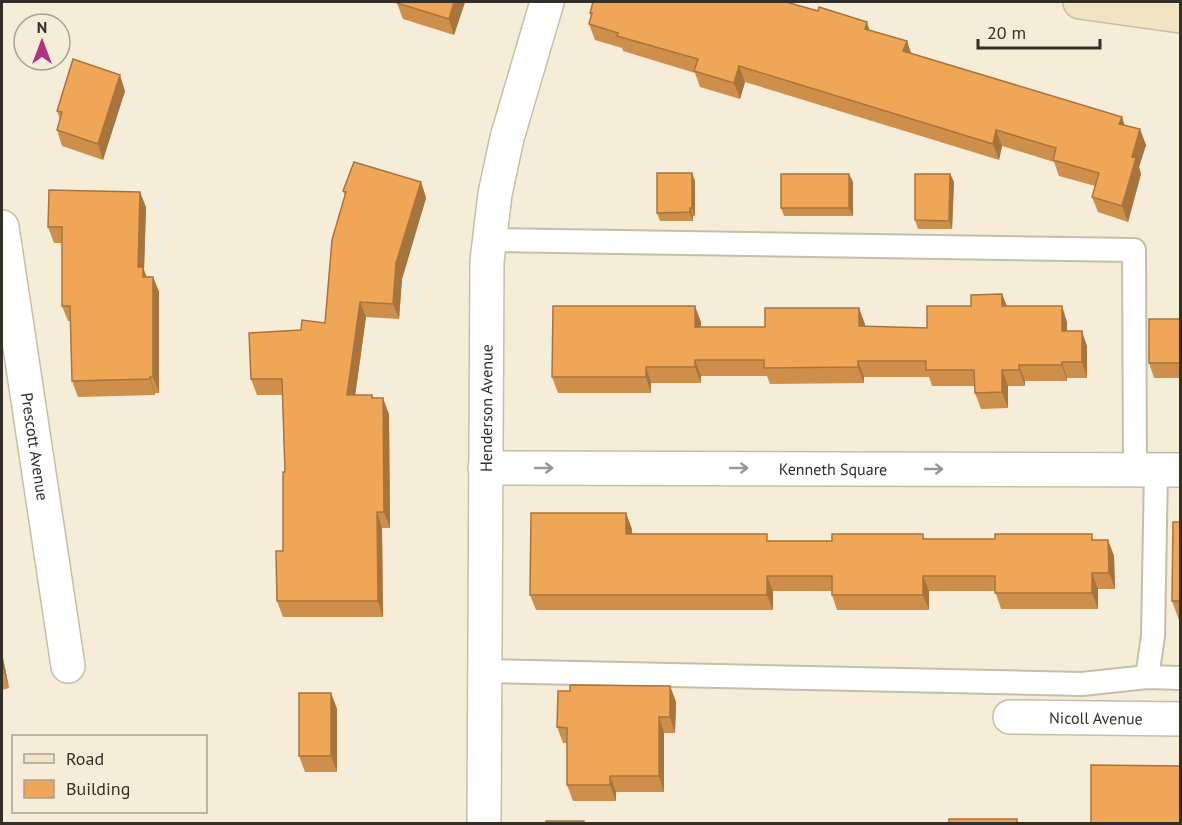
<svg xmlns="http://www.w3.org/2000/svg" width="1182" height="825" font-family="'PT Sans',sans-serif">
<rect width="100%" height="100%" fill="#f6edd9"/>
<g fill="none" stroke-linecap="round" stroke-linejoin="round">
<!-- lane casing -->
<g stroke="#c6bdaa" stroke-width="26">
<path id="lane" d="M 489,240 L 1134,250 L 1135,470
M 485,671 L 1082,684 L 1147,677 L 1153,636 L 1156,470
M 1147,677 L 1180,678"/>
</g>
<!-- street casing -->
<g stroke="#c6bdaa" stroke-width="36">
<g id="street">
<path id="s1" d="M 2,227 L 68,666"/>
<path id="s2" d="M 485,468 L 1180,470"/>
<path id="s3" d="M 1010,717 L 1180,719"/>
<path id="s4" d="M 484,824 L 487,261 L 495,194 L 507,138 L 547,2"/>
</g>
</g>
<!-- secondary casing -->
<g stroke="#c6bdaa" stroke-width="36">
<path id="secondary" d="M 1080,2 L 1180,16"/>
</g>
<!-- lane -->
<use href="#lane" stroke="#fff" stroke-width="22"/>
<!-- street -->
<use href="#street" stroke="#fff" stroke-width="33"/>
<!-- secondary -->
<use href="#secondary" stroke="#f1e5c4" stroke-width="33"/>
</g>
<!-- wall -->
<path fill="#ce8f4b" d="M 465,2 L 454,35 L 403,19 L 397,3 Z
M 590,13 L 870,30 L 907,41 L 911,53 L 1122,117 L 1124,125 L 1146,145 L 1139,167 L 1141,174 L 1128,222 L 1098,212 L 1092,197 L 1095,186 L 1059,176 L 1054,162 L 1002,146 L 999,160 L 745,82 L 740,99 L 700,87 L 695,73 L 623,51 L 622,48 L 595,40 L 589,24 L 591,16 Z
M 125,91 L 103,160 L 62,146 L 57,130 L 60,119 L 57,111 Z
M 950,174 L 954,182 L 952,229 L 918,229 L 915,220 Z
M 695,181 L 695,216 L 693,216 L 693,221 L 660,221 L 657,213 Z
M 421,182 L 426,198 L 402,279 L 399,319 L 366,317 L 355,395 L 372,395 L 374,398 L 389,414 L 390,528 L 382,528 L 383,617 L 283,617 L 277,601 L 283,551 L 285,472 L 282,395 L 257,395 L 251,379 L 301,330 L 325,323 L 345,196 L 343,191 Z
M 853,182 L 853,216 L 784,216 L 781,208 Z
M 146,207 L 144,270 L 146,277 L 153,277 L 159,292 L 159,393 L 155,393 L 155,395 L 78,397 L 72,381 L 70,321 L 68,321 L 62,306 L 62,243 L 54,243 L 48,227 Z
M 1002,294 L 1007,306 L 1067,322 L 1067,331 L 1087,346 L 1087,378 L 1067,378 L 1067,381 L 1025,381 L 1025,386 L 1008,386 L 1008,408 L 981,409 L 975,393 L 975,386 L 932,386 L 929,377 L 864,377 L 864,383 L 770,384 L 767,376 L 701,376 L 701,383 L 651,383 L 651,393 L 558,393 L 552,377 L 701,322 L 701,327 L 765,327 L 865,324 L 865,327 L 927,328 L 971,306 Z
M 1180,319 L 1180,378 L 1154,378 L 1149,363 Z
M 1180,522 L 1180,623 L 1172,601 Z
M 632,529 L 632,534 L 770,541 L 832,541 L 925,539 L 1108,540 L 1114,556 L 1115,589 L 1098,589 L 1098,609 L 1001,609 L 995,591 L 929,591 L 929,610 L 837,610 L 832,595 L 832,591 L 773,591 L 773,610 L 536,610 L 530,595 Z
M 2,653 L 9,688 L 2,690 Z
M 670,686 L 676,702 L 675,733 L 664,733 L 664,792 L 616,792 L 616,801 L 573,801 L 567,785 L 567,743 L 563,743 L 557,727 L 570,691 Z
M 331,693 L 337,709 L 337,772 L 305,772 L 299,756 Z"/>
<!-- shaded-wall -->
<path fill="#a8743d" d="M 454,2 L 465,2 L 454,35 L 449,19 Z
M 867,22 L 872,38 L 865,29 Z
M 907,41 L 912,57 L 903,51 Z
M 739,66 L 745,82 L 740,99 L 734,83 Z
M 120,75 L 125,91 L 103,160 L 98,144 Z
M 1122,117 L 1127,133 L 1119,124 Z
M 1140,129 L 1146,145 L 1139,167 L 1141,174 L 1128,222 L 1122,206 L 1132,157 Z
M 996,130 L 1002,146 L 999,160 L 993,144 Z
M 692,173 L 695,181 L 695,216 L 692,208 Z
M 849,174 L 853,182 L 853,216 L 849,208 Z
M 950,174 L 954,182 L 952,229 L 949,221 Z
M 421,182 L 426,198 L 402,279 L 399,319 L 393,304 L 396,263 Z
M 140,192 L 146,207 L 144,270 L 149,283 L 149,292 L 138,267 Z
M 690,208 L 693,216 L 693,221 L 690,212 Z
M 153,277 L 159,292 L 159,393 L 153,377 Z
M 1002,294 L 1008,310 L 1002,306 Z
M 360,302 L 366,317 L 353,411 L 347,395 Z
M 695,306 L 701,322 L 701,342 L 695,327 Z
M 1062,306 L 1067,322 L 1067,346 L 1062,331 Z
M 859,308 L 865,324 L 865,342 L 859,326 Z
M 1082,331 L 1087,346 L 1087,378 L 1082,362 Z
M 695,360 L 701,376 L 701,383 L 695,367 Z
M 858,361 L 864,377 L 864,383 L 858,367 Z
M 1062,362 L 1067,378 L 1067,381 L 1062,365 Z
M 1019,365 L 1025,381 L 1025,386 L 1019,370 Z
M 646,367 L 651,383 L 651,393 L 646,377 Z
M 1002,370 L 1008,386 L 1008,408 L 1002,392 Z
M 150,377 L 155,393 L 155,395 L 150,379 Z
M 383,398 L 389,414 L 390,528 L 384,512 Z
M 377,512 L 382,528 L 383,617 L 378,601 Z
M 626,513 L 632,529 L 632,550 L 626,534 Z
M 1108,540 L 1114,556 L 1115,589 L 1109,573 Z
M 1092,573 L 1098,589 L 1098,609 L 1092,593 Z
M 767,576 L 773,591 L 773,610 L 767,595 Z
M 923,576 L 929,591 L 929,610 L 923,595 Z
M 2,653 L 9,688 L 4,672 L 2,663 Z
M 670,686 L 676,702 L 675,733 L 670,717 Z
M 331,693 L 337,709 L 337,772 L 331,756 Z
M 659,717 L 664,733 L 664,792 L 659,776 Z
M 610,776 L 616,792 L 616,801 L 610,785 Z"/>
<!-- building -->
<path fill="#f0a657" stroke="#a8743d" stroke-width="1.5" d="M 398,2 L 454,2 L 449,19 L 397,3 Z
M 593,2 L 786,2 L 818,11 L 819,7 L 867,22 L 865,29 L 907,41 L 903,51 L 1122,117 L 1119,124 L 1140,129 L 1132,157 L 1136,158 L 1122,206 L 1092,197 L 1099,173 L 1053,160 L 1056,148 L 996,130 L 993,144 L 739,66 L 734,83 L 694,71 L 698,59 L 617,36 L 618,33 L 589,24 L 592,13 L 590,13 Z
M 73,59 L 120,75 L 98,144 L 57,130 L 62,112 L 57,111 Z
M 354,162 L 421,182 L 396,263 L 393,304 L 360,302 L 347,395 L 372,395 L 372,398 L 383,398 L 384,512 L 377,512 L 378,601 L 277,601 L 276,551 L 283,551 L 283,472 L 285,472 L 282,379 L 251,379 L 249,333 L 301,330 L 302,320 L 325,323 L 332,240 L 346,192 L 343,191 Z
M 657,173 L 692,173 L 692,208 L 690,208 L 690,212 L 657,213 Z
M 781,174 L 849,174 L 849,208 L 781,208 Z
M 915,174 L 950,174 L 949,221 L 915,220 Z
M 49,190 L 140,192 L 138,267 L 143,267 L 143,277 L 153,277 L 153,377 L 150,377 L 150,379 L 72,381 L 70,306 L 62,306 L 62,227 L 48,227 Z
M 1002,294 L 1002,306 L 1062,306 L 1062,331 L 1082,331 L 1082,362 L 1062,362 L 1062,365 L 1019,365 L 1019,370 L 1002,370 L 1002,392 L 975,393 L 974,370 L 926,370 L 926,361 L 858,361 L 858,367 L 764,368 L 764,360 L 695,360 L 695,367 L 646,367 L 646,377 L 552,377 L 553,306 L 695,306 L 695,327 L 765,327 L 765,308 L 859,308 L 859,326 L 927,328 L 927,306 L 971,306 L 971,295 Z
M 1149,319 L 1180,319 L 1180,363 L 1149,363 Z
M 531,513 L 626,513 L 626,534 L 767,534 L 767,541 L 832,541 L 832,534 L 923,534 L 923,539 L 995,539 L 995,534 L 1092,534 L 1092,540 L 1108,540 L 1109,573 L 1092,573 L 1092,593 L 995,593 L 995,576 L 923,576 L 923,595 L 832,595 L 832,576 L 767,576 L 767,595 L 530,595 Z
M 1173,522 L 1180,522 L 1180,601 L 1172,601 Z
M 570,685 L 670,686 L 670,717 L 659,717 L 659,776 L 610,776 L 610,785 L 567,785 L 567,728 L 557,727 L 558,691 L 570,691 Z
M 299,693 L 331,693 L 331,756 L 299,756 Z
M 1091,765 L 1180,766 L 1180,824 L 1091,824 Z
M 949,819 L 1017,819 L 1017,824 L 949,824 Z
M 546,821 L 584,821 L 584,824 L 546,824 Z"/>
<!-- one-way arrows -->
<defs><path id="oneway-shaft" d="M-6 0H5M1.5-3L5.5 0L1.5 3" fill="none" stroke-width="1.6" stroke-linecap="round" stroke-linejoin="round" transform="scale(1.5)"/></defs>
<g stroke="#999794">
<use href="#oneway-shaft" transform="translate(544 468)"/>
<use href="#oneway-shaft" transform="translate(739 468)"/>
<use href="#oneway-shaft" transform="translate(934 469)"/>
</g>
<g text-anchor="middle" stroke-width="4.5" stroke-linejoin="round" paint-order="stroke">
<!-- street labels -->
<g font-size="16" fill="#332f28" stroke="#f6edd9">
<text dy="6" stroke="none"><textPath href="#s4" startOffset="416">Henderson Avenue</textPath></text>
<text dy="6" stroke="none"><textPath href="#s1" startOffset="222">Prescott Avenue</textPath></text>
<text dy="6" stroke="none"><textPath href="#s2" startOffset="348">Kenneth Square</textPath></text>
<text dy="6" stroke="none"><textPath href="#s3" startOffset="86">Nicoll Avenue</textPath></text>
</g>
</g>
<!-- border -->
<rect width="1182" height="825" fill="none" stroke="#332f28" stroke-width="6"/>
<!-- legend -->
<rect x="12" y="735" width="195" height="78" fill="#f6edd9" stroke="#a8a192" stroke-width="1.5"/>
<rect x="24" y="754" width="30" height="9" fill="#f1e5c4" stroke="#a8a192" stroke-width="1.5"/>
<text x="66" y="765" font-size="18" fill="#332f28">Road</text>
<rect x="24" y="780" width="30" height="18" fill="#f0a657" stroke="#a8a192" stroke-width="1.5"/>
<text x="66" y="795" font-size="18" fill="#332f28">Building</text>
<!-- north arrow -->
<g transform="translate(42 42)"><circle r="28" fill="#f6edd9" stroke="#a8a192" stroke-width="1.5"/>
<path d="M0-4.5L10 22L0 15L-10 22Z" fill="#b13280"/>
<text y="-9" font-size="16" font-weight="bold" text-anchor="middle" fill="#332f28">N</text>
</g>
<!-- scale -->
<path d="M978 39v9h122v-9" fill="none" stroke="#332f28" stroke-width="3"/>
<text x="987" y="39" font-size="18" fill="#332f28" stroke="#f6edd9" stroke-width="4.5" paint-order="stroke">20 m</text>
</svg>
